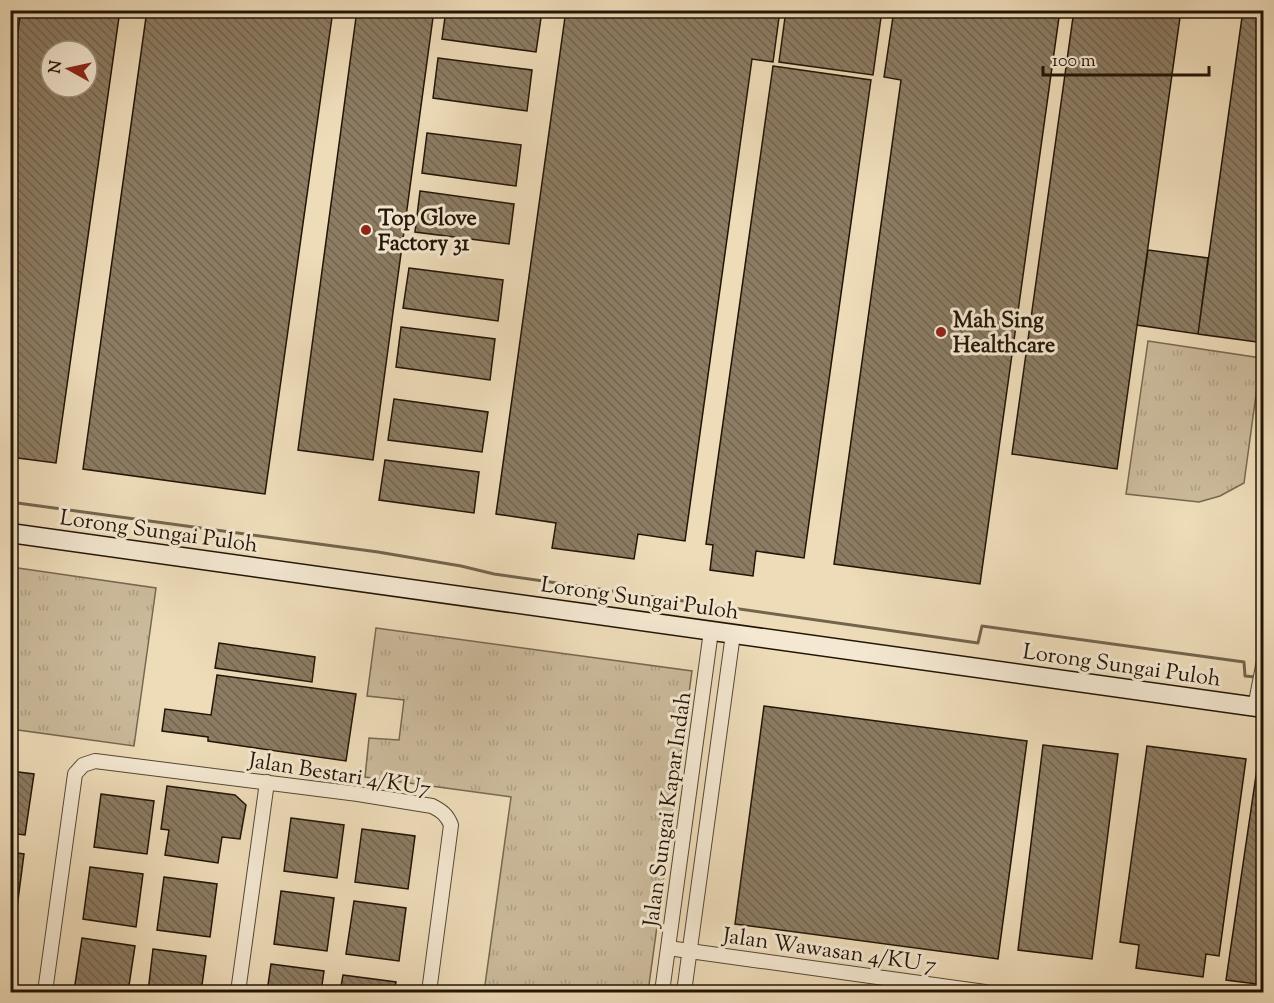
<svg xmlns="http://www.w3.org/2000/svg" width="1274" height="1003" font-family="'Sorts Mill Goudy',serif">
<defs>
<pattern id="grass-tufts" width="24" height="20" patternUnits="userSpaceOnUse" patternTransform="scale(1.5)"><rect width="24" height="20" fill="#cbba9b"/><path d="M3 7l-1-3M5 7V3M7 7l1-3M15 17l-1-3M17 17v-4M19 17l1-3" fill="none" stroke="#ae9f84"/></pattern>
<pattern id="building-back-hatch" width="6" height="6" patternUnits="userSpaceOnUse" patternTransform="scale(1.5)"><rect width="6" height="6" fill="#8c7c63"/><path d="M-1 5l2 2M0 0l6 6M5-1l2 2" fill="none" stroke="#726450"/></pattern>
</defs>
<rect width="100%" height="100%" fill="#eedcb9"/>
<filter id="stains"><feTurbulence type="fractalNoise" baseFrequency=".00333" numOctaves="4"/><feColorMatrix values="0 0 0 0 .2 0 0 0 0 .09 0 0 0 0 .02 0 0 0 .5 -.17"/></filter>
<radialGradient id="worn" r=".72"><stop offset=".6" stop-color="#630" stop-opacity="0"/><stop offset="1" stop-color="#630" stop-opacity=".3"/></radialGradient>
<!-- grass -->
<path fill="url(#grass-tufts)" stroke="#766850" stroke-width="1.5" d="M 1148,341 L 1261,358 L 1244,483 L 1220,496 L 1199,502 L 1126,494 Z
M 11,567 L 156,588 L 134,746 L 11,729 Z
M 376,628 L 692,671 L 648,992 L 484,992 L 511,797 L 365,777 L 369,738 L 399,740 L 404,700 L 367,696 Z"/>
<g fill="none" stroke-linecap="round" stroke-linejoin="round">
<!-- stream -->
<path stroke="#73644d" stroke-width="3" d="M 10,502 L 378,552 L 461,566 L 494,574 L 978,643 L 982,626 L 1244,662 L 1245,676 L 1256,677"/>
</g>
<!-- building -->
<path fill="url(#building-back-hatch)" stroke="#221506" stroke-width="1.5" fill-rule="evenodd" d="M 21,10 L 120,10 L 56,463 L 10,457 L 10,86 ZM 51,51 L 87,51 L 87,87 L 51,87 Z
M 147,10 L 333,10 L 265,494 L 83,469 Z
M 357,10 L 434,10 L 373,460 L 298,450 Z
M 446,10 L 542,11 L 536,52 L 442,39 Z
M 566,10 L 780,10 L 773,62 L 752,59 L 685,541 L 638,534 L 634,559 L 552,548 L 556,523 L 496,514 Z
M 786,10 L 882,10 L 873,75 L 779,62 Z
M 894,10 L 1060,10 L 980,584 L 834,564 L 901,80 L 884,77 Z
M 1074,10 L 1181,10 L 1117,469 L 1012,454 Z
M 1243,10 L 1264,10 L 1264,343 L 1198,334 Z
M 438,58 L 532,70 L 527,111 L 433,98 Z
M 773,66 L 871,80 L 804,558 L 756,551 L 753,576 L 710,570 L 713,545 L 706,544 Z
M 427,133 L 521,145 L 516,186 L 422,173 Z
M 420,191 L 514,204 L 509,244 L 415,232 Z
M 1148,250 L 1208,258 L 1198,334 L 1137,325 Z
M 409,268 L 503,280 L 498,321 L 403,308 Z
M 401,327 L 495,339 L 490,380 L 396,367 Z
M 394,399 L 488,412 L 482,452 L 388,440 Z
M 385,460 L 479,472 L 474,513 L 379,500 Z
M 219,643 L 315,657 L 312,682 L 215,668 Z
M 217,675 L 356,694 L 346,761 L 208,741 L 208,737 L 162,731 L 165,709 L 211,715 Z
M 764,706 L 1027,741 L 998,959 L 735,924 Z
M 1043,745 L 1118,754 L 1092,959 L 1018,950 Z
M 1147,746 L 1246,759 L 1219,956 L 1206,954 L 1203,977 L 1136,968 L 1139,945 L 1120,942 Z
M 1258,762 L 1264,763 L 1264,985 L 1226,980 Z
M 10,771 L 34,774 L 25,835 L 10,833 Z
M 167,786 L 235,795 L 246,805 L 240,839 L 222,837 L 218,863 L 165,855 L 169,830 L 161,829 Z
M 101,794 L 154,801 L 147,854 L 94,847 Z
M 291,818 L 344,825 L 337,878 L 284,871 Z
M 362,829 L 415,836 L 408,889 L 355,882 Z
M 10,852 L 24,854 L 16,915 L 10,915 Z
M 90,867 L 143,874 L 136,927 L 83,919 Z
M 164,877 L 217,884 L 210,937 L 157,930 Z
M 281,891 L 334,898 L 327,951 L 274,944 Z
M 354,901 L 406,908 L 399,961 L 346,954 Z
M 82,938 L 135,946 L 128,992 L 74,991 Z
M 153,949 L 206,956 L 201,992 L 148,992 Z
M 271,964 L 324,971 L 321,992 L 267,992 Z
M 343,975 L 396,982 L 394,992 L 340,992 Z"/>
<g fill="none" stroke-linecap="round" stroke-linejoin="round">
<!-- street casing -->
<g stroke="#554733" stroke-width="16">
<path id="street" d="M 1255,707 L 1264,661
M 668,948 L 985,992
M 45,992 L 75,774 L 83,765 L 95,761 L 358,794 L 432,806 C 442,811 447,815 451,825 L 429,992
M 238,992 L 267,782
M 662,992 L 711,631
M 684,992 L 733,634"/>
</g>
<!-- secondary casing -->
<g stroke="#221506" stroke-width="21">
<path id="secondary" d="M 10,533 L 1264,708"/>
</g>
<!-- street -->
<use href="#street" stroke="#f4e8d2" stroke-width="14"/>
<!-- secondary -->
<use href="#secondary" stroke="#f4e8d2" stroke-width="18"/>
</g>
<!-- markers -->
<g fill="#8f2418" stroke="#f4e8d2" stroke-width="2">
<circle cx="366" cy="230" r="6"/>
<circle cx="941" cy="332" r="6"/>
</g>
<g text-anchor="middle" stroke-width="6" stroke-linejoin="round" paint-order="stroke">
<!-- poi labels -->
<g font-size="22" font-weight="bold" fill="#221506" stroke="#f4e8d2" text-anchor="start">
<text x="378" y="225">Top Glove<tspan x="378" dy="25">Factory 31</tspan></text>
<text x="953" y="327">Mah Sing<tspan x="953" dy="25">Healthcare</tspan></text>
</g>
<!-- street labels -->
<g font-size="22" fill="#221506" stroke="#f4e8d2">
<text transform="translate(159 530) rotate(8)" y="8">Lorong Sungai Puloh</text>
<text transform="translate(640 597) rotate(8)" y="8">Lorong Sungai Puloh</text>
<text transform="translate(1122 664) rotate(8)" y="8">Lorong Sungai Puloh</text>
<text transform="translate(340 773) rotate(9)" y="8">Jalan Bestari 4/KU7</text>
<text transform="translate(666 809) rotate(-82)" y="8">Jalan Sungai Kapar Indah</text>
<text transform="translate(830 949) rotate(8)" y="8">Jalan Wawasan 4/KU 7</text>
</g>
</g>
<!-- margin -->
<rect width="1274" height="1003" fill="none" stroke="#eedcb9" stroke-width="36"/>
<rect x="12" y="12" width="1250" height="979" fill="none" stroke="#221506" stroke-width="3"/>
<rect x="18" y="18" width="1238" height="967" fill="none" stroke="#221506" stroke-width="1.5"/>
<!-- north arrow -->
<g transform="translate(69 69) rotate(278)"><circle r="28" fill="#f4e8d2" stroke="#a09480" stroke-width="1.5"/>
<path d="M0-4.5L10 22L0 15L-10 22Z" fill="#8f2418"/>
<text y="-9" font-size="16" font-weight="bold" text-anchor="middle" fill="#221506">N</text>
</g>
<!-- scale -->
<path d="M1043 66v9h166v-9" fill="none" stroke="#221506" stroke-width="3"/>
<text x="1052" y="66" font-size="18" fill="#221506" stroke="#f4e8d2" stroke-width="4.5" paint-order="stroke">100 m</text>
<rect width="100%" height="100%" filter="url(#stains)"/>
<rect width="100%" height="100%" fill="url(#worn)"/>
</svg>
